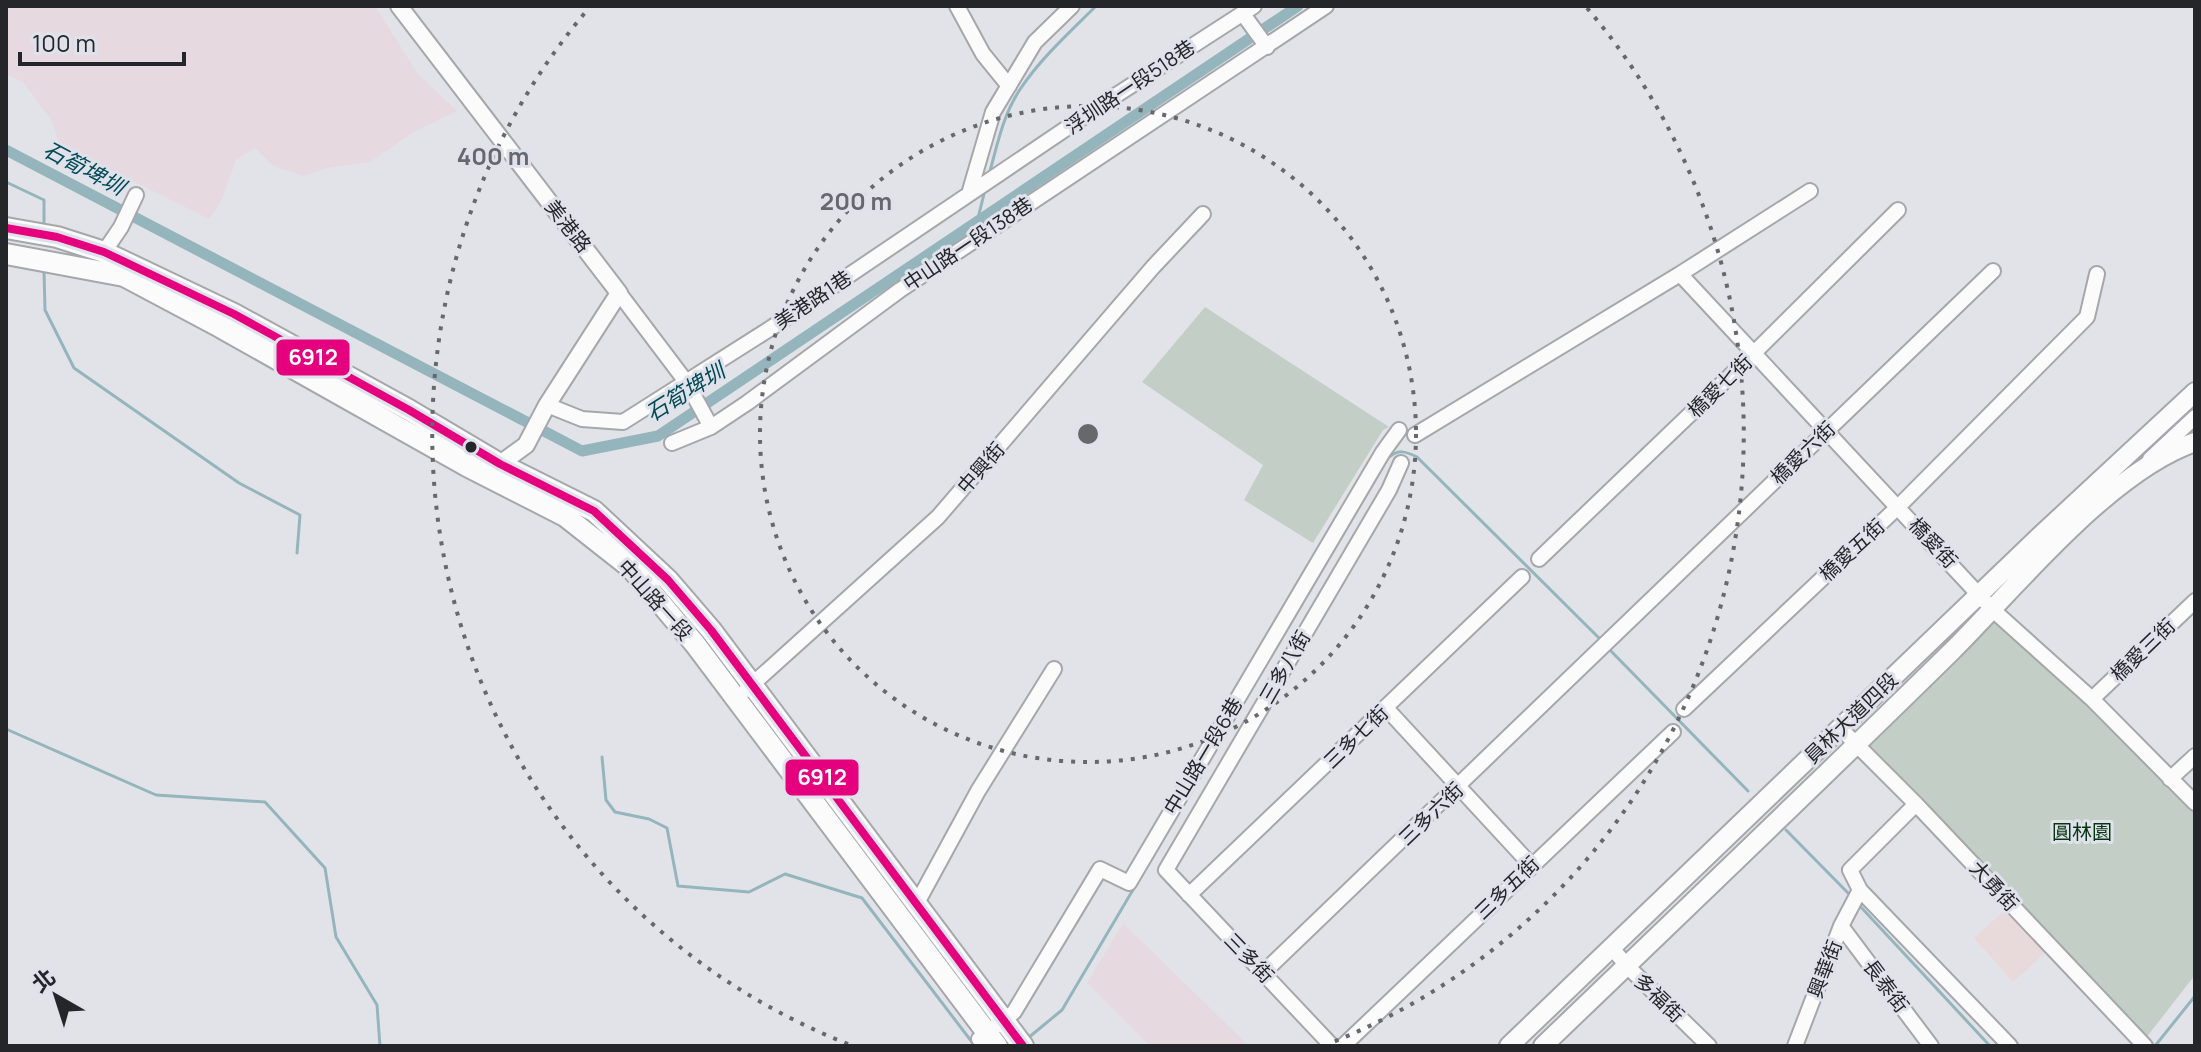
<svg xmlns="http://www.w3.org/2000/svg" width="2201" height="1052" font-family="Manrope,'Noto Sans TC',sans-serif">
<rect width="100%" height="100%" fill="#e2e3e8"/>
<!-- commercial -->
<path fill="#e8d9db" d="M 2006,909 L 2046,952 L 2013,982 L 1974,938 Z"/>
<!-- industrial -->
<path fill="#e6d9df" d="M 6,6 L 375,6 L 418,74 L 457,111 L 412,133 L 370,162 L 326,168 L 304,176 L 275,167 L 255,148 L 236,160 L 221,201 L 209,219 L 59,144 L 52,121 L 23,82 L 6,74 Z
M 1123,923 L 1249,1046 L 1150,1046 L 1087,983 Z"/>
<!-- green -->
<path fill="#c3cec6" d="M 1205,307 L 1389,427 L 1383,430 L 1313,543 L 1244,500 L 1263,465 L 1142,382 Z
M 1993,610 L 2195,803 L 2195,975 L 2142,1043 L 1855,745 Z"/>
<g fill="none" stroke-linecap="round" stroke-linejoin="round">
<!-- stream -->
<path stroke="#95b5bd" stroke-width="3" d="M 989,175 C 997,146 1003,114 1021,88 C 1041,58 1070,32 1096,6
M 6,182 L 44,200 L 44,227
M 977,222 L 985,190
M 44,271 L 45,310 L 74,368 L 239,483 L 300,515 L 297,553
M 1608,648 L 1748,791
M 6,729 L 156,795 L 265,802 L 325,868 L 336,937 L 377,1005 L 380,1046
M 602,757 L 606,800 L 615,812 L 649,819 L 667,828 L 678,886 L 749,892 L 785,874 L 862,898 L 975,1046
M 1786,830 L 1851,896
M 1859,905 L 1990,1046
M 1028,1038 L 1062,1010 L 1388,458 C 1398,449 1405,451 1417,457 L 1600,639
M 2155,1046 L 2195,996"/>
<!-- canal -->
<path stroke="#95b5bd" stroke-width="11" d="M 6,150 L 582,451 L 658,436 L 1298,6"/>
<!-- minor casing -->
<g stroke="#a6a7ab" stroke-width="18">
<path id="minor" d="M 957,6 L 983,54 L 1009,86
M 1243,14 L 1267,47
M 969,194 L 993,112 L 1035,42 L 1072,6
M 104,252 L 121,227 L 136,195
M 1680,274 L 1993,610 L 2092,699 L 2195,803
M 619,293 L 687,383 L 711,427
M 547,405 L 582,419 L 623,422 L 771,328 L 1098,107 L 1254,6
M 1415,435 L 1680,274 L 1810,191
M 672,443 L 711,427 L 747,403 L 900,290 L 1326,6
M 2150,459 L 2195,417
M 1539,559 L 1755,352 L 1898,210
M 746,690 L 938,517 L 1153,267 L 1203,214
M 2092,699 L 2195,601
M 1386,708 L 1531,865
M 1684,709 L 1899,506 L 2087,317 L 2097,274
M 1840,728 L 1916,804 L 2145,1046
M 2170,779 L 2195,756
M 1860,890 L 2010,1046
M 1189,895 L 1522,577
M 917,903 L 978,791 L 1054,669
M 1841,926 L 1931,1046
M 1612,948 L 1627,966 L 1709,1046
M 1264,972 L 1993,271
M 979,1039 L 1014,1012 L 1100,869 L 1129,883 L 1383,452 L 1399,430
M 1332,1046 L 1166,870 L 1389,490 L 1401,463
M 1343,1046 L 1673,732
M 1795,1046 L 1841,926 L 1860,890 L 1850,870 L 1916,804"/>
</g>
<!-- tertiary casing -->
<g stroke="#a6a7ab" stroke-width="20">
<path id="tertiary" d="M 399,6 L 619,293 L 547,405 L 526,445 L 500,464 L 493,465"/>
</g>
<!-- secondary casing -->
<g stroke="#a6a7ab" stroke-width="22">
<path id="secondary" d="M 1509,1046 L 2040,536 L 2195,392
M 1543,1046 C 1680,914 1818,783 1953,650 C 2017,586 2110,471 2195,442"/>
</g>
<!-- primary casing -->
<g stroke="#a6a7ab" stroke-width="24">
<path id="primary" d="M 6,228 L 57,237 L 104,252 L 234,314 L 409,410 L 500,464 L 594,511 L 668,580 L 711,630 L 1023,1046
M 6,254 L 124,276 L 220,327 L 467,466 L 565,516 L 631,568 L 695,644 L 997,1046"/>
</g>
<!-- minor -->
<use href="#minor" stroke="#fbfbfc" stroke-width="14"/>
<!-- tertiary -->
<use href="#tertiary" stroke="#fbfbfc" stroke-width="16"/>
<!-- secondary -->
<use href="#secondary" stroke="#fbfbfc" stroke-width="18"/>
<!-- primary -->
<use href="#primary" stroke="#fbfbfc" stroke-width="20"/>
<!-- bus-1 casing -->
<g stroke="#dfe2eb" stroke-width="14">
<path id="bus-1" d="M 6,228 L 57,237 L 104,252 L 234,314 L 409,410 L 500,464 L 594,511 L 668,580 L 711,630 L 1023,1046"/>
</g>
<!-- bus-1 -->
<use href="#bus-1" stroke="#e5007d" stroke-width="8"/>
</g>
<!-- distance rings -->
<g fill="none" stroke="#67686c" stroke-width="4" stroke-dasharray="4 8">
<circle cx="1088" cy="434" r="328"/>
<path d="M848 1044A656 656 0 0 1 589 8M1587 8A656 656 0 0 1 1328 1044"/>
</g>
<!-- markers -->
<circle fill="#252629" stroke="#dfe2eb" stroke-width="3" cx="471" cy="447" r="7"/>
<g text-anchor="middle" stroke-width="6" stroke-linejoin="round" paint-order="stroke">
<!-- street labels -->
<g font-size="20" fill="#252629" stroke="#dfe2eb">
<text transform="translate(1130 87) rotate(-34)" y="7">浮圳路一段518巷</text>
<text transform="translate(568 226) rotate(52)" y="7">美港路</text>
<text transform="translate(968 244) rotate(-34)" y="7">中山路一段138巷</text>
<text transform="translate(813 300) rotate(-34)" y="7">美港路1巷</text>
<text transform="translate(1720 386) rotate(-44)" y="7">橋愛七街</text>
<text transform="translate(1803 453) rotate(-44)" y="7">橋愛六街</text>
<text transform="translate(981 468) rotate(-49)" y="7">中興街</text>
<text transform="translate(1933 543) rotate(47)" y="7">橋愛街</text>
<text transform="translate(1852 550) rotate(-43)" y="7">橋愛五街</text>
<text transform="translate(655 600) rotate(48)" y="7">中山路一段</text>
<text transform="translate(2143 650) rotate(-44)" y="7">橋愛三街</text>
<text transform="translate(1285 667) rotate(-60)" y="7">三多八街</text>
<text transform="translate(1851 718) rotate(-44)" y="7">員林大道四段</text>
<text transform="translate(1356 737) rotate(-44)" y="7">三多七街</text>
<text transform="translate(1203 756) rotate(-59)" y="7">中山路一段6巷</text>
<text transform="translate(1431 814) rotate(-44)" y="7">三多六街</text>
<text transform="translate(1994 886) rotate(47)" y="7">大勇街</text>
<text transform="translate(1507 888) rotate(-44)" y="7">三多五街</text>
<text transform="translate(1249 958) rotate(46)" y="7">三多街</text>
<text transform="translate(1825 969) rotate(-69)" y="7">興華街</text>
<text transform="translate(1886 986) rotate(53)" y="7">長泰街</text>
<text transform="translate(1659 998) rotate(44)" y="7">多福街</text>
</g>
<!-- park labels -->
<g font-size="20" fill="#053611" stroke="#dfe2eb">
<text x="2082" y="839">圓林園</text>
</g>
<!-- water labels -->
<g font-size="22" font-style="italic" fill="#044a55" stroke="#dfe2eb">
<text transform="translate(84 168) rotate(28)" y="8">石筍埤圳</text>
<text transform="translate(685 392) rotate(-32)" y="8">石筍埤圳</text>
</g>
</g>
<circle cx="1088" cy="434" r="12" fill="#67686c" stroke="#dfe2eb" stroke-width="4"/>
<g font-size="24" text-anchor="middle" font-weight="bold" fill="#67686c" stroke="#dfe2eb" stroke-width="6" stroke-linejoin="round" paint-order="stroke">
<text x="493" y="165">400 m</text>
<text x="856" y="210">200 m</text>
</g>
<g stroke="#dfe2eb" stroke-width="3">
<rect x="275" y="338" width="76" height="39" rx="8" fill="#e5007d"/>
<rect x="784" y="758" width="76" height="39" rx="8" fill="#e5007d"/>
</g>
<g font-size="22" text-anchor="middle" font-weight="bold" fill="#fff">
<text x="313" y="365">6912</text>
<text x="822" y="785">6912</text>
</g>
<!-- border -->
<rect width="2201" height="1052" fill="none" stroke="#252629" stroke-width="16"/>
<!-- north arrow -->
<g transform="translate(56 996) rotate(321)" stroke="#dfe2eb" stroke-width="6" paint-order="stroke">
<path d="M0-6L14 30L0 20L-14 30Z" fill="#252629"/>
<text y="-12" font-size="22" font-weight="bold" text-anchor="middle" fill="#252629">北</text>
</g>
<!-- scale -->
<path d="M20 52v12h164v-12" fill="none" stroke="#252629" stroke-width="4"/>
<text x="32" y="52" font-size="24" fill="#252629" stroke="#dfe2eb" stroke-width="6" paint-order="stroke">100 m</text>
</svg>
